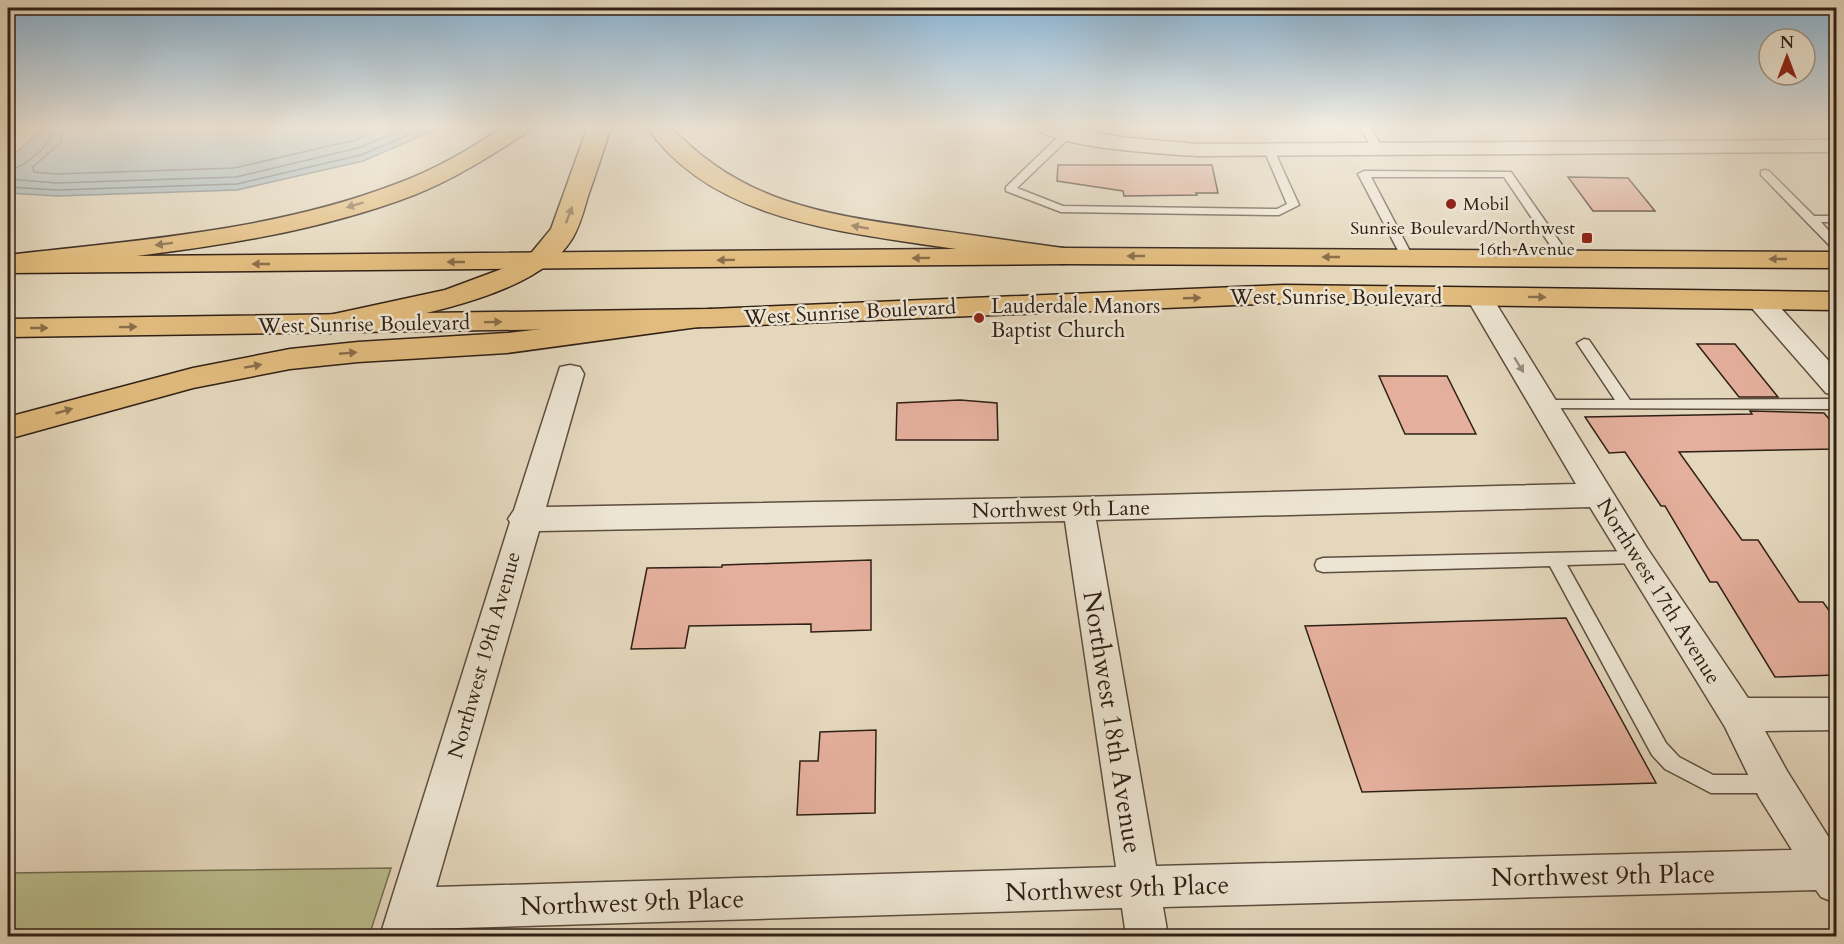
<svg xmlns="http://www.w3.org/2000/svg" width="1844" height="944" font-family="Cardo,serif">
<rect width="100%" height="100%" fill="#e4d7bc"/>
<filter id="stains"><feTurbulence type="fractalNoise" baseFrequency=".00333" numOctaves="4"/><feColorMatrix values="0 0 0 0 .2 0 0 0 0 .09 0 0 0 0 .02 0 0 0 .5 -.17"/></filter>
<radialGradient id="worn" r=".72"><stop offset=".6" stop-color="#630" stop-opacity="0"/><stop offset="1" stop-color="#630" stop-opacity=".3"/></radialGradient>
<!-- green -->
<path fill="#babd8d" stroke="#756e52" stroke-width="1.5" d="M 391,868 L 369,936 L 8,936 L 8,873 Z"/>
<!-- water -->
<path fill="#9cb6bd" stroke="#717a7a" stroke-width="1.5" d="M 45,127 L 45,126 L 444,126 L 363,161 L 237,190 L 57,196 L 8,193 L 8,159 Z"/>
<g fill="none" stroke-linecap="round" stroke-linejoin="round">
<!-- shore -->
<path stroke="#666b6a" stroke-width="1.5" d="M 65,126 L 60,143 L 33,167 L 34,172 L 57,174 L 234,168 L 355,140 L 387,126
M 8,171 C 27,165 51,146 56,126
M 8,179 L 57,183 L 236,177 L 358,148 L 410,126
M 8,187 L 57,190 L 237,184 L 361,155 L 429,126"/>
</g>
<!-- building -->
<path fill="#e4af9c" stroke="#302016" stroke-width="1.5" d="M 1058,165 L 1212,165 L 1218,193 L 1196,193 L 1197,195 L 1124,196 L 1123,191 L 1057,181 Z
M 1568,177 L 1628,178 L 1655,211 L 1593,211 Z
M 1697,344 L 1735,344 L 1778,397 L 1739,397 Z
M 1379,376 L 1447,376 L 1476,434 L 1405,434 Z
M 960,400 L 997,403 L 998,440 L 896,440 L 897,403 Z
M 1750,411 L 1824,413 L 1836,427 L 1836,449 L 1679,452 L 1742,540 L 1758,540 L 1799,602 L 1823,602 L 1836,620 L 1836,675 L 1775,677 L 1717,582 L 1710,582 L 1665,506 L 1661,506 L 1625,452 L 1609,453 L 1585,417 L 1752,414 Z
M 871,560 L 871,630 L 811,632 L 811,624 L 689,626 L 685,648 L 631,649 L 647,568 L 722,567 L 722,565 Z
M 1566,618 L 1656,783 L 1362,792 L 1305,626 Z
M 876,730 L 875,813 L 797,815 L 800,761 L 818,761 L 820,732 Z"/>
<g fill="none" stroke-linecap="round" stroke-linejoin="round">
<!-- service casing -->
<g stroke="#5d4e40" stroke-width="3">
<path id="service" d="M 1359,126 L 1370,126 L 1383,149 L 1382,151 L 1374,151 Z
M 1066,132 L 1070,133 L 1070,137 L 1017,188 L 1063,206 L 1277,209 L 1287,204 L 1264,150 L 1269,147 L 1274,150 L 1299,205 L 1279,215 L 1061,212 L 1006,191 L 1006,187 L 1062,133 Z
M 1765,170 L 1769,171 L 1814,216 L 1836,216 L 1836,222 L 1821,222 L 1836,239 L 1836,248 L 1832,248 L 1761,175 L 1761,171 Z
M 1364,171 L 1511,172 L 1571,258 L 1569,261 L 1561,261 L 1504,177 L 1371,177 L 1413,257 L 1411,260 L 1403,260 L 1358,174 Z
M 1584,339 L 1589,340 L 1630,400 L 1836,399 L 1836,409 L 1538,408 L 1536,405 L 1543,400 L 1615,400 L 1577,343 Z
M 1636,551 L 1642,552 L 1644,557 L 1642,562 L 1636,563 L 1567,565 L 1666,743 L 1679,757 L 1713,775 L 1772,775 L 1779,778 L 1782,784 L 1779,790 L 1772,793 L 1711,793 L 1665,769 L 1652,755 L 1550,566 L 1323,572 L 1317,570 L 1315,565 L 1317,560 L 1323,558 Z"/>
</g>
<!-- minor casing -->
<g stroke="#5d4e40" stroke-width="3">
<path id="minor" d="M 1034,126 L 1066,126 L 1119,137 L 1197,144 L 1836,140 L 1836,152 L 1197,156 C 1168,154 1049,148 1034,126 Z
M 1479,289 L 1488,291 L 1492,297 L 1647,548 L 1748,698 L 1836,698 L 1836,730 L 1765,731 L 1787,771 L 1836,849 L 1836,903 L 1821,897 L 1816,890 L 1163,907 L 1168,936 L 1126,936 L 1122,908 L 424,929 L 422,936 L 380,936 L 510,522 L 508,519 L 514,510 L 560,367 L 570,365 L 580,367 L 584,374 L 546,507 L 1079,497 L 1576,484 L 1466,297 L 1470,291 ZM 1590,507 L 1725,727 L 1759,797 L 1792,850 L 1156,866 L 1096,520 ZM 1065,521 L 1116,867 L 436,887 L 539,531 Z
M 1759,292 L 1768,294 L 1836,369 L 1836,395 L 1826,393 L 1750,306 L 1746,300 L 1750,294 Z"/>
</g>
<!-- primary casing -->
<g stroke="#302016" stroke-width="3">
<path id="primary" d="M 1063,248 L 1836,252 L 1836,268 L 1063,264 L 8,273 L 8,257 Z
M 1284,285 L 1836,292 L 1836,310 L 1284,303 L 710,327 L 8,337 L 8,319 L 710,309 Z"/>
</g>
<!-- motorway casing -->
<g stroke="#302016" stroke-width="3">
<path id="motorway" d="M 505,126 L 532,126 L 529,131 C 492,155 455,179 414,195 C 317,232 214,247 112,259 C 77,263 42,268 8,271 L 8,255 C 138,240 273,231 396,184 C 435,170 470,149 505,126 Z
M 588,126 L 611,126 C 604,150 596,173 588,196 C 584,210 580,226 572,239 C 535,300 396,319 330,333 L 320,331 L 316,324 L 320,317 L 445,290 L 507,267 L 532,252 L 551,229 Z
M 646,126 L 670,126 C 742,204 828,215 927,229 C 972,235 1018,242 1063,248 L 1072,250 L 1076,256 L 1072,262 L 1063,264 C 1018,258 973,251 928,245 C 828,230 708,216 646,126 Z
M 710,309 L 720,312 L 724,318 L 720,324 L 507,353 L 358,362 L 290,369 L 193,388 L 8,439 L 8,417 L 193,368 L 290,349 L 358,342 L 507,333 Z"/>
</g>
<!-- service -->
<use href="#service" fill="#ede5d3" fill-rule="evenodd"/>
<!-- minor -->
<use href="#minor" fill="#ede5d3" fill-rule="evenodd"/>
<!-- primary -->
<use href="#primary" fill="#e2bc7e" fill-rule="evenodd"/>
<!-- motorway -->
<use href="#motorway" fill="#e2bc7e" fill-rule="evenodd"/>
</g>
<!-- one-way arrows -->
<defs><path id="oneway-solid" d="M-6-.8H1V-3.2L6.5 0L1 3.2V.8H-6Z" transform="scale(1.5)"/></defs>
<g fill="#896e4a">
<use href="#oneway-solid" transform="translate(355 205) rotate(163)"/>
<use href="#oneway-solid" transform="translate(569 215) rotate(-70)"/>
<use href="#oneway-solid" transform="translate(860 227) rotate(-170)"/>
<use href="#oneway-solid" transform="translate(164 244) rotate(173)"/>
<use href="#oneway-solid" transform="translate(1136 256) rotate(180)"/>
<use href="#oneway-solid" transform="translate(1331 257) rotate(-180)"/>
<use href="#oneway-solid" transform="translate(921 258) rotate(179)"/>
<use href="#oneway-solid" transform="translate(1778 259) rotate(-180)"/>
<use href="#oneway-solid" transform="translate(726 260) rotate(179)"/>
<use href="#oneway-solid" transform="translate(456 262) rotate(180)"/>
<use href="#oneway-solid" transform="translate(261 264) rotate(180)"/>
<use href="#oneway-solid" transform="translate(1537 297) rotate(1)"/>
<use href="#oneway-solid" transform="translate(1192 298) rotate(-2)"/>
<use href="#oneway-solid" transform="translate(493 322) rotate(-1)"/>
<use href="#oneway-solid" transform="translate(128 327) rotate(-1)"/>
<use href="#oneway-solid" transform="translate(39 328)"/>
<use href="#oneway-solid" transform="translate(348 353) rotate(-5)"/>
<use href="#oneway-solid" transform="translate(253 366) rotate(-10)"/>
<use href="#oneway-solid" transform="translate(64 411) rotate(-16)"/>
</g>
<use fill="#988c7e" href="#oneway-solid" transform="translate(1519 365) rotate(59)"/>
<!-- sky -->
<linearGradient id="sky" x2="0" y2="1"><stop stop-color="#89b5d7"/><stop offset="0.49" stop-color="#f3ede1"/><stop offset="1" stop-color="#f3ede1" stop-opacity="0"/></linearGradient>
<rect width="1844" height="259" fill="url(#sky)"/>
<!-- markers -->
<g fill="#8f2418" stroke="#ede5d3" stroke-width="2">
<circle cx="1451" cy="204" r="6"/>
<rect x="1581" y="232" width="12" height="12" rx="3"/>
<circle cx="979" cy="318" r="6"/>
</g>
<g text-anchor="middle" stroke-width="5" stroke-linejoin="round" paint-order="stroke">
<!-- far-poi labels -->
<g font-size="18" fill="#302016" stroke="#ede5d3" text-anchor="start">
<text x="1463" y="210">Mobil</text>
<text x="1575" y="234" text-anchor="end">Sunrise Boulevard/Northwest<tspan x="1575" dy="21">16th Avenue</tspan></text>
</g>
<!-- street labels -->
<g font-size="21" fill="#302016" stroke="#ede5d3">
<text x="1336" y="304">West Sunrise Boulevard</text>
<text transform="translate(850 312) rotate(-3)" y="7">West Sunrise Boulevard</text>
<text transform="translate(364 324) rotate(-1)" y="7">West Sunrise Boulevard</text>
<text transform="translate(1061 509) rotate(-1)" y="7">Northwest 9th Lane</text>
<text transform="translate(1659 591) rotate(58)" y="7">Northwest 17th Avenue</text>
<text transform="translate(484 655) rotate(-74)" y="7">Northwest 19th Avenue</text>
</g>
<!-- poi labels -->
<g font-size="21" fill="#302016" stroke="#ede5d3" text-anchor="start">
<text x="991" y="313">Lauderdale Manors<tspan x="991" dy="24">Baptist Church</tspan></text>
</g>
<!-- near-street labels -->
<g font-size="26" fill="#302016" stroke="#ede5d3">
<text transform="translate(1113 722) rotate(81)" y="9">Northwest 18th Avenue</text>
<text transform="translate(1603 875) rotate(-1)" y="9">Northwest 9th Place</text>
<text transform="translate(1117 888) rotate(-2)" y="9">Northwest 9th Place</text>
<text transform="translate(632 902) rotate(-2)" y="9">Northwest 9th Place</text>
</g>
</g>
<!-- margin -->
<rect width="1844" height="944" fill="none" stroke="#e4d7bc" stroke-width="30"/>
<rect x="9" y="9" width="1826" height="926" fill="none" stroke="#302016" stroke-width="3"/>
<rect x="15" y="15" width="1814" height="914" fill="none" stroke="#302016" stroke-width="1.5"/>
<!-- north arrow -->
<g transform="translate(1787 57)"><circle r="28" fill="#ede5d3" stroke="#a19687" stroke-width="1.5"/>
<path d="M0-4.5L10 22L0 15L-10 22Z" fill="#8f2418"/>
<text y="-9" font-size="16" font-weight="bold" text-anchor="middle" fill="#302016">N</text>
</g>
<rect width="100%" height="100%" filter="url(#stains)"/>
<rect width="100%" height="100%" fill="url(#worn)"/>
</svg>
